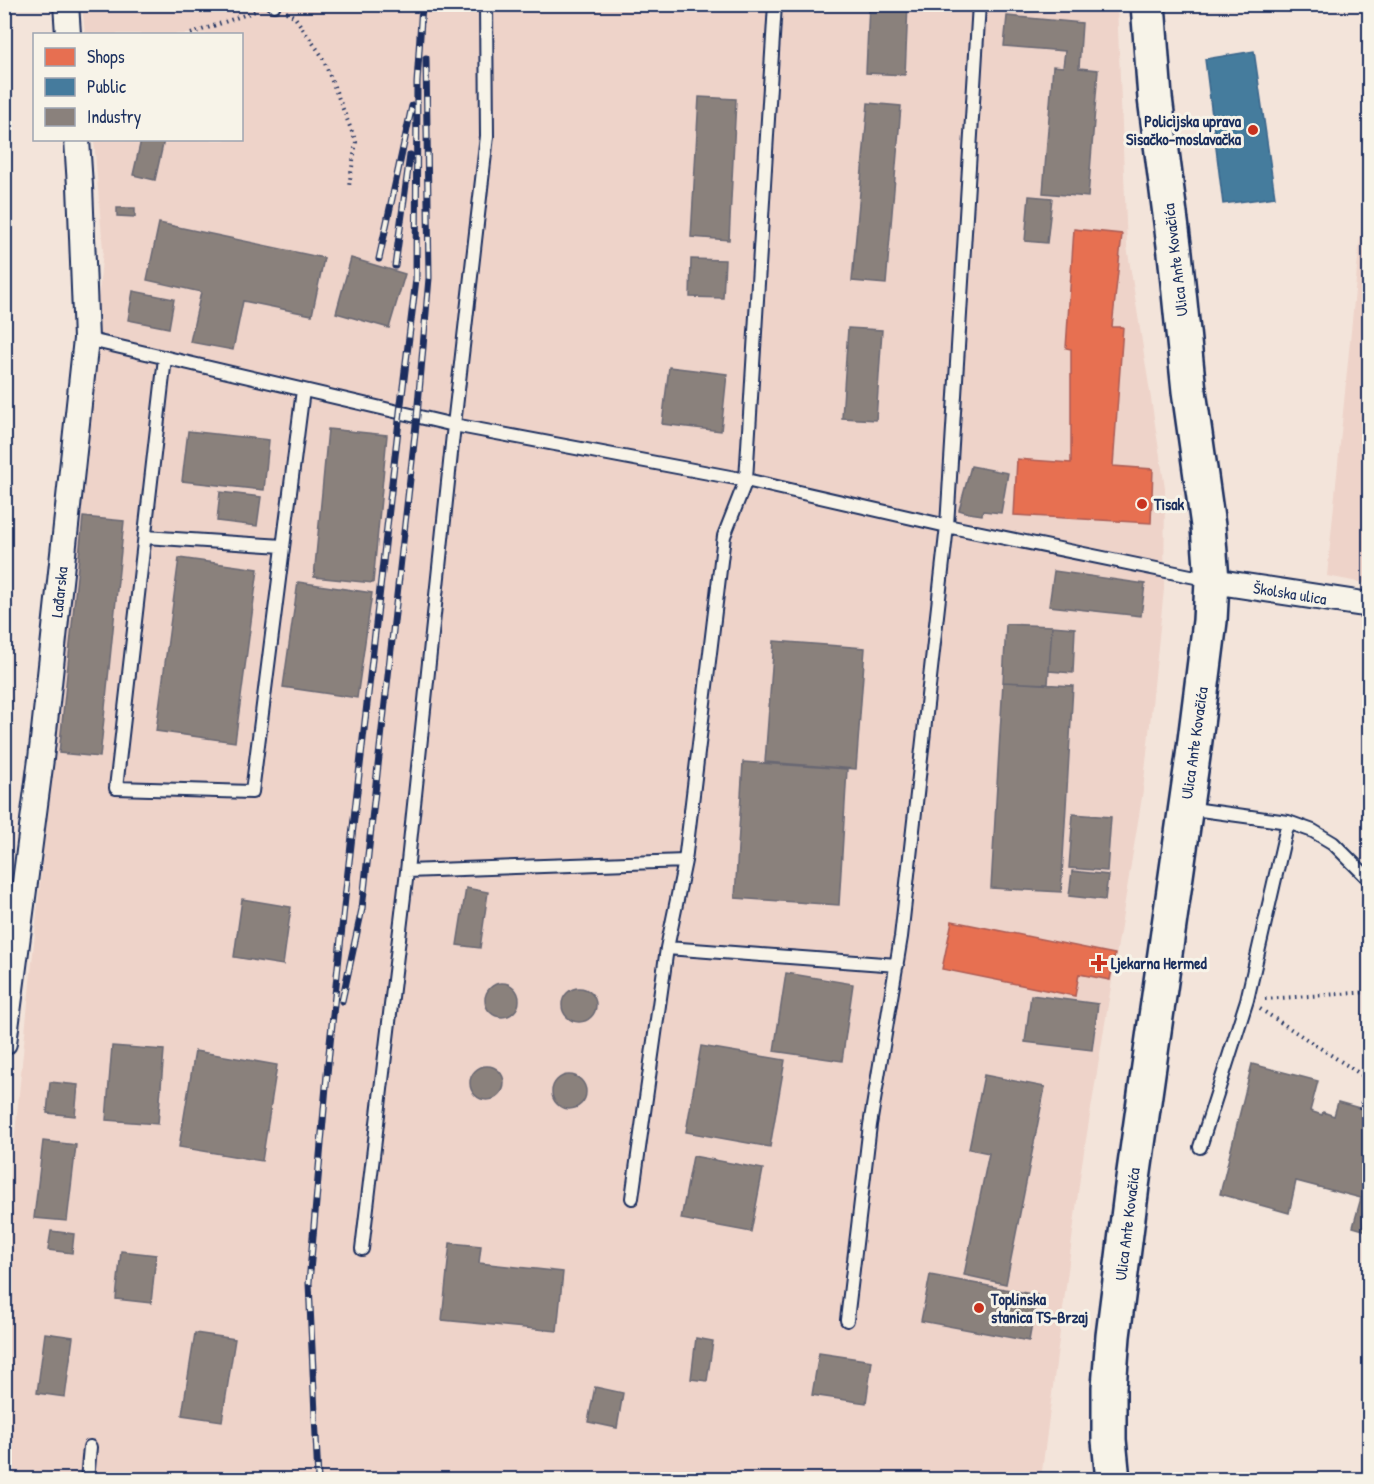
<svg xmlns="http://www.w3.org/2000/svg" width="1374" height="1484" font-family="'Patrick Hand',sans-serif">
<rect width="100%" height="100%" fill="#f3e4da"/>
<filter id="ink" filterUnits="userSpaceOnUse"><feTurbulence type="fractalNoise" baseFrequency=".0167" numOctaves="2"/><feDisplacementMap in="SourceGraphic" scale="12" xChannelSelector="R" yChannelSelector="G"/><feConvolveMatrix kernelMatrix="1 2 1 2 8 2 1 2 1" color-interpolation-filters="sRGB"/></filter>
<g filter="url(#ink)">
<!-- built -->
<path fill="#eed3c9" d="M 82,5 L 1117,5 L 1127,246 L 1165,488 L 1164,589 L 1143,791 L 1081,1170 L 1041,1479 L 5,1480 L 5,1234 L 103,250 L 94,140 L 242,140 L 242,34 L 85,34 Z
M 1366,178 L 1370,179 L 1369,584 L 1327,576 Z"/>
<!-- shops -->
<path fill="#e76f51" stroke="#aa5c55" stroke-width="1.5" d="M 1074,229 L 1122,234 L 1112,327 L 1123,327 L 1113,466 L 1153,469 L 1151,523 L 1014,515 L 1017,459 L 1071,463 L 1071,349 L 1066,348 Z
M 952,921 L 1115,954 L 1110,980 L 1079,974 L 1075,996 L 942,969 Z"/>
<!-- public -->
<path fill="#457b9d" stroke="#38648a" stroke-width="1.5" d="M 1254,51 L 1275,197 L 1223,204 L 1205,59 Z"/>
<!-- industry -->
<path fill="#8a817c" stroke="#696873" stroke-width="1.5" d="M 869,4 L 908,4 L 905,75 L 866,73 Z
M 1007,16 L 1082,23 L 1079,68 L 1098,70 L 1088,197 L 1043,193 L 1053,66 L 1063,67 L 1065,51 L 1004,46 Z
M 699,97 L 736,99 L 729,240 L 691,237 Z
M 868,103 L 901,106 L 886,284 L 852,281 Z
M 141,140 L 164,140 L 155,180 L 133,175 Z
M 1029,196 L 1052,198 L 1047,243 L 1025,241 Z
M 117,208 L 135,208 L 135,217 L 117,216 Z
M 159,223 L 324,258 L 312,315 L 243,301 L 233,350 L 190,342 L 201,292 L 147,280 Z
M 351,258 L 405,274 L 389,328 L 336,313 Z
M 691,259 L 725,260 L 723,298 L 690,297 Z
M 133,291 L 174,299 L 169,328 L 128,320 Z
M 848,328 L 882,330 L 876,420 L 842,418 Z
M 669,367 L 727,374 L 721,431 L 662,424 Z
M 328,429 L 387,435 L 373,583 L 314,577 Z
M 188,431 L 269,440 L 264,490 L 182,481 Z
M 971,466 L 1008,473 L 1001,513 L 983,511 L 982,515 L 969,513 L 959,510 Z
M 220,492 L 261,497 L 257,526 L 217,521 Z
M 83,517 L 124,521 L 100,757 L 59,753 Z
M 179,558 L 258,569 L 235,742 L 156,731 Z
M 1054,571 L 1145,584 L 1141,616 L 1049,606 Z
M 298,582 L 372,593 L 357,698 L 283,687 Z
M 1006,624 L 1052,626 L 1048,684 L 1003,682 Z
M 1052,626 L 1075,628 L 1073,673 L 1049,671 Z
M 774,641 L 865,648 L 856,769 L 765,762 Z
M 1003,682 L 1073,686 L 1061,892 L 991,888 Z
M 743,762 L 847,769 L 839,905 L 735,898 Z
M 1073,814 L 1111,817 L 1107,871 L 1069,868 Z
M 1072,871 L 1108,875 L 1105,900 L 1069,896 Z
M 466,888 L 488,892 L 480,948 L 457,945 Z
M 242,899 L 291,907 L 283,965 L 234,957 Z
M 786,973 L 853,984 L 842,1061 L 774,1051 Z
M485 1000a17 17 0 1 1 34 0a17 17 0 1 1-34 0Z
M562 1005a17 17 0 1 1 34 0a17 17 0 1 1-34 0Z
M 1031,995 L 1098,1004 L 1092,1050 L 1025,1042 Z
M 112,1046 L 164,1050 L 158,1124 L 106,1120 Z
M 701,1046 L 785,1060 L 770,1147 L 686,1132 Z
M 195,1051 L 277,1065 L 262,1161 L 179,1147 Z
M 1252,1064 L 1318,1081 L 1310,1111 L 1322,1115 L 1323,1112 L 1334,1116 L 1338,1102 L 1370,1111 L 1366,1124 L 1370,1125 L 1370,1232 L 1353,1227 L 1361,1198 L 1296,1181 L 1289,1213 L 1220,1194 Z
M470 1083a17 17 0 1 1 34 0a17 17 0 1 1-34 0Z
M 984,1075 L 1045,1087 L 1006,1284 L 964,1275 L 989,1153 L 969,1149 Z
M552 1092a17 17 0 1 1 34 0a17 17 0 1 1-34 0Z
M 50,1082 L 78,1085 L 75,1116 L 47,1113 Z
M 43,1141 L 76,1145 L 67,1221 L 34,1218 Z
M 693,1156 L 763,1169 L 751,1232 L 681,1219 Z
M 51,1231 L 74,1234 L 72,1253 L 48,1250 Z
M 450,1243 L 481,1246 L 479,1263 L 563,1272 L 557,1331 L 442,1320 Z
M 121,1251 L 156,1255 L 151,1303 L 116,1299 Z
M 930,1275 L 1037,1295 L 1029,1341 L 921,1321 Z
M 45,1333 L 73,1337 L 65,1397 L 37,1393 Z
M 195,1333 L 235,1339 L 222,1421 L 182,1415 Z
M 696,1338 L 713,1341 L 707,1381 L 691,1379 Z
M 819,1353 L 872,1361 L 866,1403 L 812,1395 Z
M 595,1387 L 623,1393 L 617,1428 L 588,1422 Z"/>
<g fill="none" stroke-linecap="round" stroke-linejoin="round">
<!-- service casing -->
<g stroke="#1b2f5e" stroke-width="16">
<path id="service" d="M 274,4 L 274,5
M 775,4 L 746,480 L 724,536 L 685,861 L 667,948 L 897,965
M 86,339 L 454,425 L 746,480 L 947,526 L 1210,580
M 165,358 L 116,788 L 252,792 L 303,390
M 145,537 L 283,546
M 1186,808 L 1288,822 L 1313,831 L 1333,843 L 1370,880
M 407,871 L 685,861
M 1200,1147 L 1247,1000 L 1288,822
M 632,1198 L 667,948
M 362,1249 L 407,871 L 454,425 L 487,136 L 486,4
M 847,1320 L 870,1125 L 901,937 L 947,526 L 979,4
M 87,1480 L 90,1447"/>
</g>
<!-- minor casing -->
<g stroke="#1b2f5e" stroke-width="28">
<path id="minor" d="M 66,4 L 68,34
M 1212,581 L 1370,605
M 4,1043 L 41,759 L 86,339 L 80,186 L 77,140"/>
</g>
<!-- secondary casing -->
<g stroke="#1b2f5e" stroke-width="38">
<path id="secondary" d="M 1113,1480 L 1109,1440 L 1109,1387 L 1113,1336 L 1132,1186 L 1193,756 L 1210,621 L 1212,581 L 1208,526 L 1189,391 L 1175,253 L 1155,98 L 1148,4"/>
</g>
<!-- path -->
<path stroke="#1b2f5e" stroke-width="4" stroke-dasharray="1.5 4.5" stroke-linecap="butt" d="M 286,12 L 294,16 L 322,56 L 356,142 L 349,186
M 191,34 L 258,10
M 1265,999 L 1370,992
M 1260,1009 L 1368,1079
M 1360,1109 L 1370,1072"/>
<!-- service -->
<use href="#service" stroke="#f7f3e8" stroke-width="12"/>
<!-- minor -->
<use href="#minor" stroke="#f7f3e8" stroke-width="24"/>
<!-- secondary -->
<use href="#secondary" stroke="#f7f3e8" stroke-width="33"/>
<!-- rail casing -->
<g stroke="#1b2f5e" stroke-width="7">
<path id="rail" d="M 379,259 L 412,106
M 395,266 L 410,155
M 342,1001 L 362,909 L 417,416 L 429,278 L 426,58
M 318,1480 L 309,1283 L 328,1063 L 345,898 L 400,412 L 416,279 L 417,83 L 422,4"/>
</g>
<!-- rail -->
<use href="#rail" stroke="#f7f3e8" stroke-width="4.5" stroke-dasharray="14" stroke-linecap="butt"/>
</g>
</g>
<!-- markers -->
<g fill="#c8321e" stroke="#f7f3e8" stroke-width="2">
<circle cx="1253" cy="130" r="6"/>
<circle cx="1142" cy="504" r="6"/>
<path d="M1096 954h6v6h6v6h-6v6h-6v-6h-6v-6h6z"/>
<circle cx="979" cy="1308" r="6"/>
</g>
<g text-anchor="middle" stroke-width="6" stroke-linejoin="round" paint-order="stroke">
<!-- poi labels -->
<g font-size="16" font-weight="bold" fill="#1b2f5e" stroke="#f7f3e8" text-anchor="start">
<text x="1241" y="127" text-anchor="end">Policijska uprava<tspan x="1241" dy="18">Sisačko-moslavačka</tspan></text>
<text x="1154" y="510">Tisak</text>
<text x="1111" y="969">Ljekarna Hermed</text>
<text x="991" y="1305">Toplinska<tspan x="991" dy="18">stanica TS-Brzaj</tspan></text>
</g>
<!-- street labels -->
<g font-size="16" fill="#1b2f5e" stroke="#f7f3e8">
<text transform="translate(1175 260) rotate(-97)" y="6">Ulica Ante Kovačića</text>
<text transform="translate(59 592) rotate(-84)" y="6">Lađarska</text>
<text transform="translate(1290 593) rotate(9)" y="6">Školska ulica</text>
<text transform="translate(1194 743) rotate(-82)" y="6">Ulica Ante Kovačića</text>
<text transform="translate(1127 1224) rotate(-83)" y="6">Ulica Ante Kovačića</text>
</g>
</g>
<!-- margin -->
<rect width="1374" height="1484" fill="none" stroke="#f7f3e8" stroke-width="24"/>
<rect x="12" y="12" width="1350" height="1460" fill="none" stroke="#1b2f5e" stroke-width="2" filter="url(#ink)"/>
<!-- legend -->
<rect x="33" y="33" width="210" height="108" fill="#f7f3e8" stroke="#9fa5b1" stroke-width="1.5"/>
<rect x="45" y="48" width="30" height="18" fill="#e76f51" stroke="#9fa5b1" stroke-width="1.5"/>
<text x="87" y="63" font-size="18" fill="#1b2f5e">Shops</text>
<rect x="45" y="78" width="30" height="18" fill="#457b9d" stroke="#9fa5b1" stroke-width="1.5"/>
<text x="87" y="93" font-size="18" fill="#1b2f5e">Public</text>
<rect x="45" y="108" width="30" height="18" fill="#8a817c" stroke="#9fa5b1" stroke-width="1.5"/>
<text x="87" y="123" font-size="18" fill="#1b2f5e">Industry</text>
</svg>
